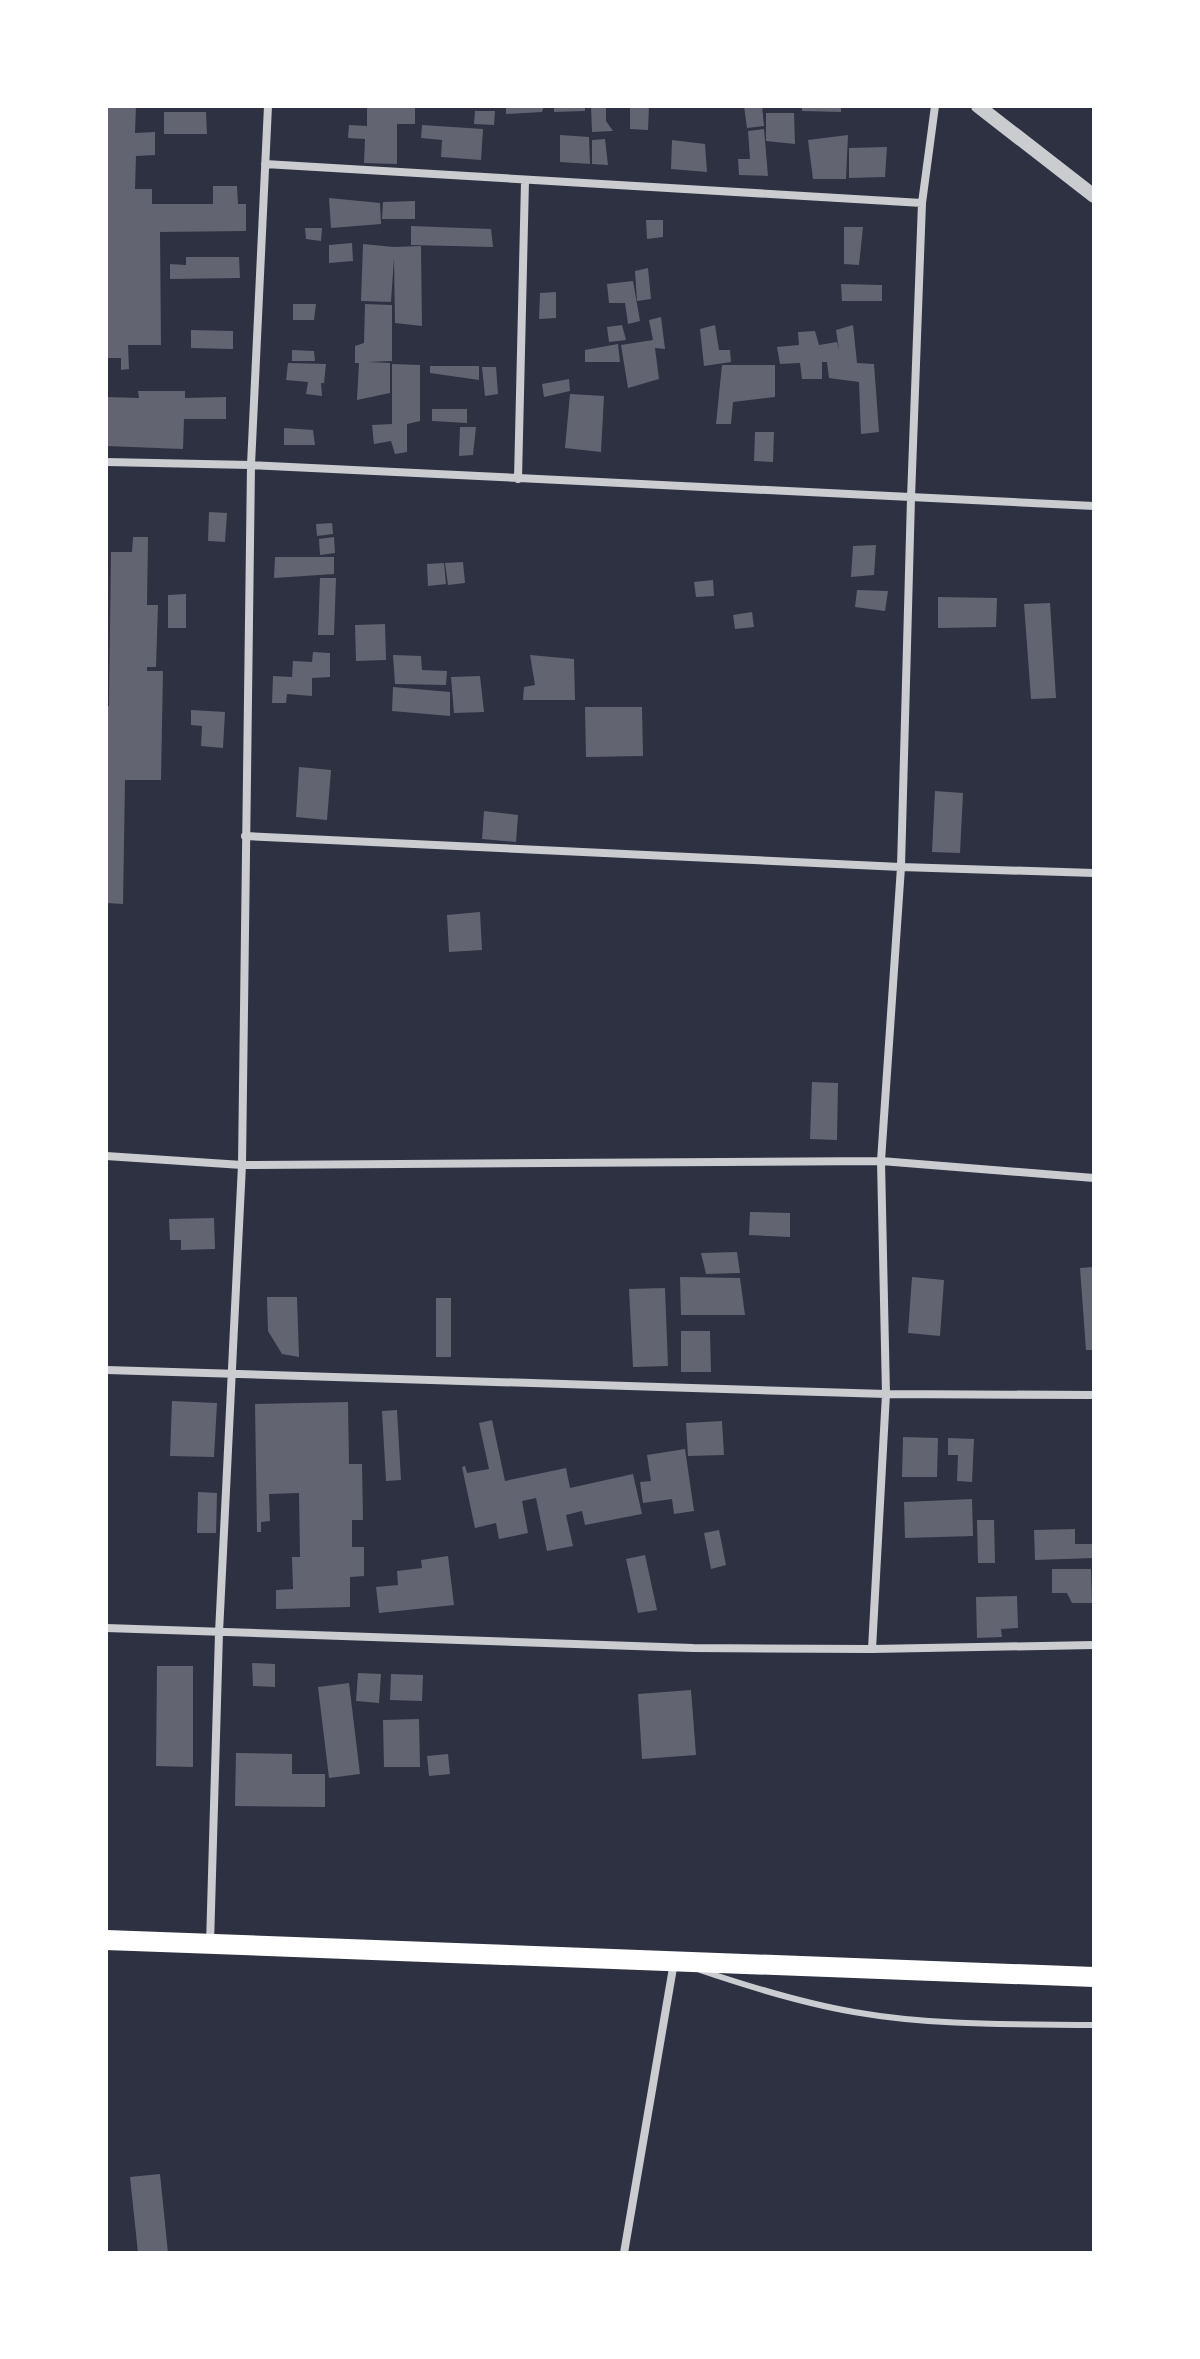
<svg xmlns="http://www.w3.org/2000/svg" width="1200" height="2359" font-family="Raleway,sans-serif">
<rect width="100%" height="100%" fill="#2d3142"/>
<!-- building -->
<path fill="#626471" d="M 106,106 L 136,106 L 135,133 L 155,132 L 155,155 L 136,156 L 135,189 L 152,189 L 152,204 L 213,204 L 213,186 L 237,186 L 238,204 L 246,204 L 246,231 L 160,232 L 161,345 L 128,345 L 129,369 L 121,370 L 121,358 L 106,358 Z
M 367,106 L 415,106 L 415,124 L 397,124 L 397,164 L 364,163 L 365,139 L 348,138 L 349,125 L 367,126 Z
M 506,106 L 544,106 L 542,112 L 506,114 Z
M 554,106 L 585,106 L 585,111 L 554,112 Z
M 591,106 L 606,106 L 606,121 L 613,131 L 592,132 Z
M 630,106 L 649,106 L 648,130 L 630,129 Z
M 744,106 L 762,106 L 764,126 L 747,128 Z
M 802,106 L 841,106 L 841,112 L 802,111 Z
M 475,111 L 495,111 L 494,125 L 474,124 Z
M 164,112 L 206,112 L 207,134 L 164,134 Z
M 766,113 L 794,113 L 795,144 L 766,141 Z
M 422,125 L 483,129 L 481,160 L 441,157 L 442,140 L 421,138 Z
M 764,129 L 768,176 L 739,175 L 738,159 L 750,159 L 748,131 Z
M 560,135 L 589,137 L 590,164 L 560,162 Z
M 848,135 L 846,179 L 813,179 L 808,140 Z
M 605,139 L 608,165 L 592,164 L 592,140 Z
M 672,140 L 705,144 L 707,172 L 671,169 Z
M 887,147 L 885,177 L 849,178 L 849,148 Z
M 329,198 L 380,203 L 381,224 L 331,228 Z
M 415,201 L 415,219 L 382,219 L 383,202 Z
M 646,220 L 663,220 L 663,237 L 647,239 Z
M 411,226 L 491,229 L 493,247 L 411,245 Z
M 844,227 L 863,227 L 859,265 L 844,264 Z
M 305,228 L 322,228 L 321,241 L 306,239 Z
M 352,243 L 353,261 L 329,263 L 329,245 Z
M 363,244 L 394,247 L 421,246 L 422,326 L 395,323 L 394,258 L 391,302 L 361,301 Z
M 186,257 L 239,257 L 240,278 L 170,279 L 170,264 L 186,265 Z
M 648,268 L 651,299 L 637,301 L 635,271 Z
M 633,281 L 640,321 L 628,324 L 625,303 L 609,303 L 607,284 Z
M 841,284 L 882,285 L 882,301 L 842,301 Z
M 556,292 L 556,318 L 539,319 L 540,293 Z
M 293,304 L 316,304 L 314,320 L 293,320 Z
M 365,304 L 392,305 L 392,361 L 368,362 L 390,363 L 390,393 L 357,400 L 359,363 L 355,363 L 355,346 L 364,343 Z
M 661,317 L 665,349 L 655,348 L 659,379 L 628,388 L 621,345 L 653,340 L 649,320 Z
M 622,325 L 626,340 L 609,342 L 607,327 Z
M 715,325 L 719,350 L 730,350 L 731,362 L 704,366 L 700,329 Z
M 853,325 L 857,363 L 874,364 L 879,432 L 861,434 L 859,382 L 829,378 L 827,362 L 822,362 L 822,379 L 802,379 L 800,363 L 780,364 L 777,347 L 799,345 L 798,332 L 815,331 L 819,345 L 837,342 L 839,350 L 836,330 Z
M 191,330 L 233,331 L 233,349 L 191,348 Z
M 618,344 L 620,362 L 585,362 L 585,350 Z
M 292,350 L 314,351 L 315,361 L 292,361 Z
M 288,363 L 326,364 L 324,383 L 321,383 L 322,396 L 306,394 L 308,382 L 286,380 Z
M 392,364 L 420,365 L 420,421 L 407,424 L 407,452 L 395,454 L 391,441 L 374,444 L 372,425 L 392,424 Z
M 722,365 L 775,365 L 775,397 L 733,402 L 731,424 L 716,424 Z
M 430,366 L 479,366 L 479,380 L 430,373 Z
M 482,367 L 496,367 L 498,394 L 485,396 Z
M 569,379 L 570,391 L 544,397 L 542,384 Z
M 138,391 L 185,391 L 185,398 L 226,397 L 226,419 L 184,419 L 183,449 L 106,446 L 106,397 L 139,398 Z
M 570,394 L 604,396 L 601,452 L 565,448 Z
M 432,409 L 467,409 L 467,423 L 432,421 Z
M 460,427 L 476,427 L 473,455 L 459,456 Z
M 284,428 L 313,430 L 315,445 L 284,445 Z
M 755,432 L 774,432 L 773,462 L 754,461 Z
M 209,512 L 227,513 L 225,542 L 208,541 Z
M 332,523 L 333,534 L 317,536 L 316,524 Z
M 133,537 L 148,537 L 147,605 L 158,605 L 156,667 L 147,667 L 147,671 L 163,671 L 161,780 L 125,780 L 123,904 L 106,903 L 106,706 L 109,706 L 111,552 L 132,552 Z
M 334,537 L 335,553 L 320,555 L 319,539 Z
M 876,545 L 874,575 L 851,577 L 853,546 Z
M 275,557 L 334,557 L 334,574 L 274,578 Z
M 463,562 L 465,583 L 448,585 L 445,563 Z
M 444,563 L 446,584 L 428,586 L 427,564 Z
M 320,578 L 336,578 L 334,635 L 318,635 Z
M 713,580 L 714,596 L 696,597 L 694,582 Z
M 857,590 L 888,591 L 885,611 L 855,607 Z
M 186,594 L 186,628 L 168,628 L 168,595 Z
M 938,597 L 997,598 L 996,627 L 938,628 Z
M 1050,603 L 1056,698 L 1031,699 L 1024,604 Z
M 752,612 L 754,627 L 735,629 L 733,615 Z
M 385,624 L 386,660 L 356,661 L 355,625 Z
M 313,652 L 330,653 L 330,677 L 312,678 L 312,696 L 287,694 L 286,703 L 272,703 L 273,676 L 292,677 L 293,661 L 312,662 Z
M 393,655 L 421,656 L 422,670 L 447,671 L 446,685 L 395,684 Z
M 530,655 L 574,659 L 575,700 L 523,700 L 524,687 L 535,685 Z
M 480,676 L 484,712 L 454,713 L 451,677 Z
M 393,687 L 450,692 L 450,716 L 392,711 Z
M 585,707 L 642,707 L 643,756 L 586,757 Z
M 191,710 L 225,712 L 223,748 L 201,746 L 202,726 L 191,725 Z
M 299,767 L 331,770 L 327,820 L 296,817 Z
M 935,791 L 963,793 L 960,853 L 932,852 Z
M 484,811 L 518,815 L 516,842 L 482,839 Z
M 480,912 L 482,950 L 449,952 L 447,915 Z
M 812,1082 L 838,1083 L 837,1140 L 810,1139 Z
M 750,1212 L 790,1213 L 790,1237 L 749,1235 Z
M 214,1218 L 215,1249 L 181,1250 L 181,1240 L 170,1240 L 169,1219 Z
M 737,1252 L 740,1273 L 706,1274 L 701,1253 Z
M 1094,1267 L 1094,1350 L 1086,1350 L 1080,1268 Z
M 680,1277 L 740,1278 L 745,1315 L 681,1315 Z
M 912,1277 L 944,1280 L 940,1336 L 908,1333 Z
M 665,1288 L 668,1366 L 633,1367 L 629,1289 Z
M 267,1297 L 297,1297 L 299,1357 L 282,1354 L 268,1331 Z
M 436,1298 L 451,1298 L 451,1357 L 436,1357 Z
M 681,1331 L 710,1331 L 711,1372 L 681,1372 Z
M 172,1401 L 217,1403 L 214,1457 L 170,1456 Z
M 348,1402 L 349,1464 L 362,1464 L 363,1520 L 352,1520 L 352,1547 L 364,1547 L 364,1576 L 350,1577 L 350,1607 L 276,1609 L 276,1590 L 293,1589 L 292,1557 L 300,1557 L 299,1493 L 269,1494 L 270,1521 L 261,1522 L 261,1532 L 257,1532 L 255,1404 Z
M 397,1410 L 401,1480 L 386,1481 L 382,1411 Z
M 492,1420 L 505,1481 L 566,1468 L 570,1488 L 633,1474 L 642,1514 L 585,1525 L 582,1511 L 566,1515 L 573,1546 L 547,1551 L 536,1498 L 522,1501 L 528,1533 L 499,1539 L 496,1523 L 475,1528 L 462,1467 L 465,1466 L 467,1473 L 489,1469 L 479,1423 Z
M 722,1421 L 724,1455 L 688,1456 L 686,1423 Z
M 903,1437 L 938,1438 L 937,1477 L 902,1477 Z
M 948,1438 L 974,1439 L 972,1482 L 957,1481 L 958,1455 L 948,1455 Z
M 685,1449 L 694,1511 L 674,1514 L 672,1499 L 643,1503 L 640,1482 L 651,1481 L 647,1455 Z
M 198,1492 L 217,1493 L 216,1533 L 197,1533 Z
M 972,1499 L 973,1536 L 905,1538 L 904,1502 Z
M 977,1520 L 994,1520 L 995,1563 L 978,1563 Z
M 1075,1529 L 1075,1544 L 1094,1544 L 1094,1558 L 1035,1560 L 1034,1530 Z
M 719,1530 L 726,1565 L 711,1569 L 704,1533 Z
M 645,1555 L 657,1610 L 638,1613 L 626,1559 Z
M 448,1556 L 454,1605 L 379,1613 L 376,1587 L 398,1585 L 397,1571 L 422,1568 L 421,1560 Z
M 1052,1569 L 1091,1569 L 1092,1603 L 1072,1603 L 1067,1593 L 1052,1593 Z
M 1017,1596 L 1018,1628 L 1001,1629 L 1002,1637 L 977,1638 L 976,1597 Z
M 252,1663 L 275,1664 L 275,1687 L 253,1686 Z
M 157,1666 L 193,1666 L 193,1767 L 156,1766 Z
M 358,1673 L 381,1674 L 379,1703 L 356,1701 Z
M 391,1674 L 423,1675 L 422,1701 L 390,1700 Z
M 349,1683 L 360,1774 L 329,1778 L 318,1687 Z
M 691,1690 L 696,1755 L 642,1759 L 638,1694 Z
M 419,1719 L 420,1767 L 384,1767 L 383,1720 Z
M 236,1753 L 292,1754 L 292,1774 L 325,1774 L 325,1807 L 235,1806 Z
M 448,1754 L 450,1774 L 429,1776 L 427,1756 Z
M 160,2174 L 168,2253 L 138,2253 L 130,2177 Z"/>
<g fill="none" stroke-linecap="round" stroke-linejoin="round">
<!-- service -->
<path stroke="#caccd0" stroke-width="6" d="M 700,1970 C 750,1987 802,2003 854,2012 C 933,2026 1014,2024 1094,2025"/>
<!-- minor -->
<path stroke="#caccd0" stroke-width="8" d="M 265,164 L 922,203
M 106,462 L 251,465 L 1094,506
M 518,479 L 525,181
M 245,836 L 901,867 L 1094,873
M 106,1156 L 242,1165 L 881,1161 L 1094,1178
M 106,1370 L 886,1394 L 1094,1395
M 106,1628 L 693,1648 L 872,1649 L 1094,1645
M 872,1649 L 886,1394 L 881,1161 L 901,867 L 911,498 L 922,203 L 935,106
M 210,1944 L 219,1633 L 242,1165 L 251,465 L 268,106
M 624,2253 L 674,1962"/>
<!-- tertiary -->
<path stroke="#caccd0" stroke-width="14" d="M 978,106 L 1094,196"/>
<!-- trunk -->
<path stroke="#fff" stroke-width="20" d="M 106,1940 L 1094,1977"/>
</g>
<!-- border -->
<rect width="1200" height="2359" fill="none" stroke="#ffffff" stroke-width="216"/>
</svg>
